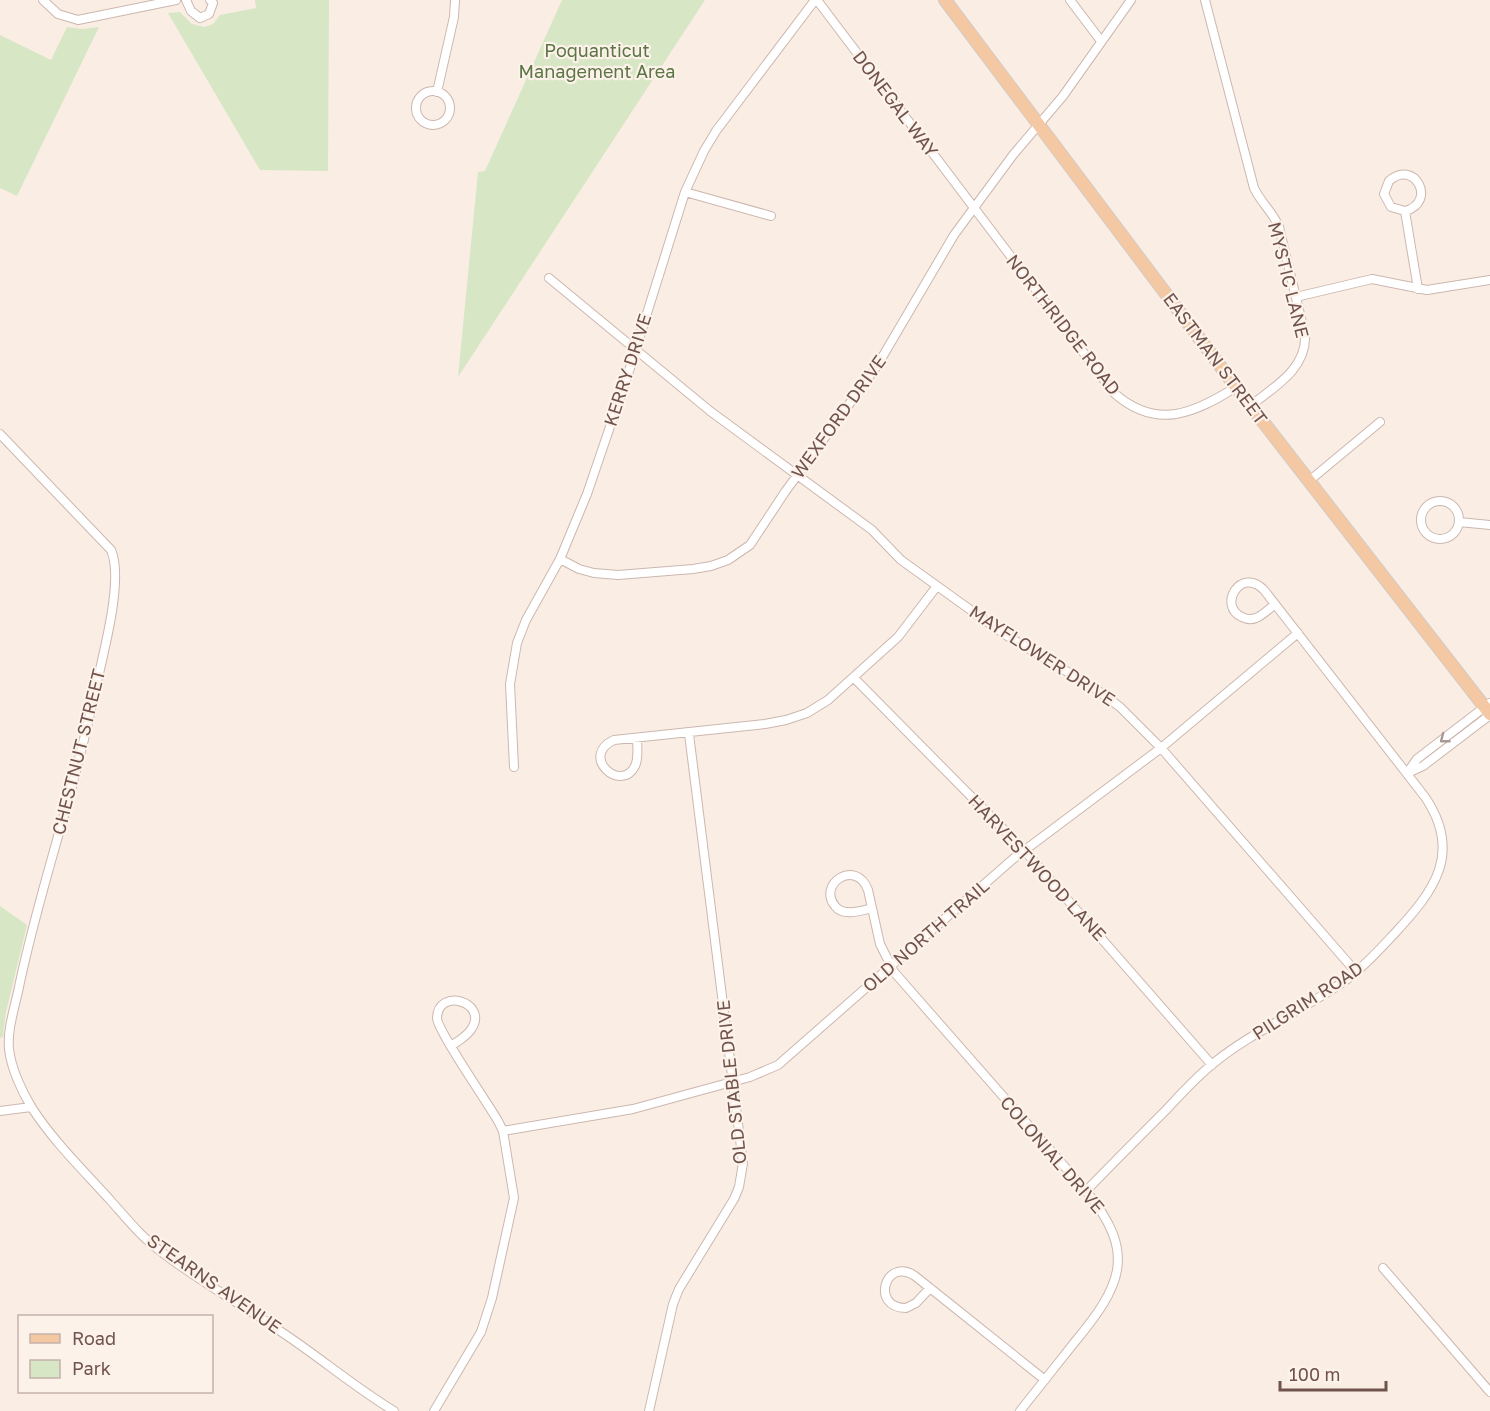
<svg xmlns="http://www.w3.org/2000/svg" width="1490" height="1411" font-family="'Golos Text',sans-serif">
<rect width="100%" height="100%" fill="#faeee4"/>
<!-- green -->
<path fill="#d7e6c4" d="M 255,0 L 329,0 L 328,171 L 260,170 L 168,13 L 180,12 L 192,24 L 204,27 L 213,24 L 220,15 L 256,8 Z
M 562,0 L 705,0 L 458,377 L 478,172 L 485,171 Z
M 67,27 L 82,29 L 99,27 L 17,196 L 0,188 L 0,35 L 51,60 Z
M 0,906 L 27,925 L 6,1012 L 3,1037 L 0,1038 Z"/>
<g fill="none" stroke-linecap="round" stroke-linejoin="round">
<!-- street casing -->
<g stroke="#ccb7af" stroke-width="10">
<path id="street" d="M 43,0 L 58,14 L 78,20 L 176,0
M 186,0 L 191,11 L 200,18 L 209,14 L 213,3 L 210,0
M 817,0 L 1114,393 C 1157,431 1195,413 1236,387
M 1070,0 L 1101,41
M 1205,0 L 1254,188 C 1261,203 1273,212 1279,227 L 1305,335 C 1307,369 1274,387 1250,406
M416 108a17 17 0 1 1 34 0a17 17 0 1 1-34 0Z
M 437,92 L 454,17 L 455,0
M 685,192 L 771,216
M 1405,211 C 1438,202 1414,158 1389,181 L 1384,194 L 1391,207 L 1405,211 L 1418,289
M 549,278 L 710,411 L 872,530 L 901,560 L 1004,634 L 1093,687 L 1120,707 L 1161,748 L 1356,972
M 1296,297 L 1372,279 L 1427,290 L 1490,280
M 0,434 L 111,550 C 125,581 100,665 93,700 C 73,797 39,890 19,987 C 15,1007 7,1029 9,1049 C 11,1068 22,1092 32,1108 C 54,1142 84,1171 111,1201 C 127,1219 143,1239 163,1253 C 199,1281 240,1303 277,1329 C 317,1355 353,1386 394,1411
M 1309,481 L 1380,422
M1421 520a19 19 0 1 1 38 0a19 19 0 1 1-38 0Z
M 1459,522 L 1490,525
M 560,559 L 579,569 L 594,573 L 618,575 L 693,569 L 711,566 L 728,560 L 750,545 L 785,492 L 877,366 L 954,235 L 1013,155 L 1063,96 L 1131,0
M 854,678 L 1024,850 L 1212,1065
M 637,738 C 637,746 639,758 635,766 C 621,794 579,756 614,740 L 765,724 L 786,720 L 807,713 L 828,700 L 898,637 L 937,586
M 514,767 L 510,684 L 517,643 L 526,620 L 560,559 L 587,494 L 628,374 L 685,192 L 704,151 L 716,131 L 815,0
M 1407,773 L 1417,759 L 1490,703
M 1408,773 L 1423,766 L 1490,715
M 872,908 C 864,910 856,913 848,912 C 843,912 838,910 835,906 C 817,884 856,858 868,890 L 880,944 L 894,972 L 1086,1191 C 1138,1254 1121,1286 1074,1343 C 1056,1366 1038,1388 1020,1411
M 0,1111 L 31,1107
M 503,1131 L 633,1109 L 750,1077 L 778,1065 L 1013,859 L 1161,748 L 1298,633
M 1086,1191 C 1112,1164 1139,1137 1166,1110 C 1181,1094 1197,1076 1215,1062 C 1255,1030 1304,1010 1346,980 C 1364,967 1379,950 1395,933 C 1434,891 1463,853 1425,797 L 1264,590 C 1241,566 1217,606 1242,617 C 1246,619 1251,620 1256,618 C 1263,615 1269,609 1275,604
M 1383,1268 L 1490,1392
M 930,1288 L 916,1303 L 906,1308 C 870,1308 885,1256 915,1276 L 1045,1380
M 434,1411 L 481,1332 L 492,1298 L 514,1198 L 503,1131 L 498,1121 C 489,1105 437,1030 437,1018 C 438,987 488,1002 472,1028 C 468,1036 458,1041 451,1046
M 649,1411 L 673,1304 L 679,1289 L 734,1199 L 739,1187 L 743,1163 L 689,734"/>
</g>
<!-- primary casing -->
<g stroke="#d4cbc9" stroke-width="14">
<path id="primary" d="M 945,0 L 1236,387 L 1490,714"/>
</g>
<!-- street -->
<use href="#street" stroke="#fff" stroke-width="8"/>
<!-- primary -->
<use href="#primary" stroke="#f3c8a2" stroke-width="12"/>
</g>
<!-- one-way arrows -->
<defs><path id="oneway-chevron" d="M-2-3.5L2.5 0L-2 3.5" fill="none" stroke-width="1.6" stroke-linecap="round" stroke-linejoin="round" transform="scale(1.5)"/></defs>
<use stroke="#a99894" href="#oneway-chevron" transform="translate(1444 739) rotate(142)"/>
<g text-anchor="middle" stroke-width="4.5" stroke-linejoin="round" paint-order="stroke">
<!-- park labels -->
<g font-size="18" fill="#5b7545" stroke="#fdf2ea">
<text x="597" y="57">Poquanticut<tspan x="597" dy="21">Management Area</tspan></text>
</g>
<!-- street labels -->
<g font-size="18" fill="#70534c" stroke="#fdf2ea">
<text transform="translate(895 104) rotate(53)" y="6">DONEGAL WAY</text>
<text transform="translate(1288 280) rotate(76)" y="6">MYSTIC LANE</text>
<text transform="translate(1063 325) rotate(52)" y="6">NORTHRIDGE ROAD</text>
<text transform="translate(1215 359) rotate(53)" y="6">EASTMAN STREET</text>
<text transform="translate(628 370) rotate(-72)" y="6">KERRY DRIVE</text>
<text transform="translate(839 417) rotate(-54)" y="6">WEXFORD DRIVE</text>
<text transform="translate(1042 656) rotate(33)" y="6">MAYFLOWER DRIVE</text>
<text transform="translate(79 752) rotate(-76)" y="6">CHESTNUT STREET</text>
<text transform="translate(1037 868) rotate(47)" y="6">HARVESTWOOD LANE</text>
<text transform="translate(926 936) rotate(-41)" y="6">OLD NORTH TRAIL</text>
<text transform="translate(1308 1001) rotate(-33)" y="6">PILGRIM ROAD</text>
<text transform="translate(732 1082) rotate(-96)" y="6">OLD STABLE DRIVE</text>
<text transform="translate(1052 1155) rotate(49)" y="6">COLONIAL DRIVE</text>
<text transform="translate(214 1284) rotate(35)" y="6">STEARNS AVENUE</text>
</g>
</g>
<!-- legend -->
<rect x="18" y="1315" width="195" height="78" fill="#fdf2ea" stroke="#c5b2ab" stroke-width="1.5"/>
<rect x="30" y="1334" width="30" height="9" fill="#f3c8a2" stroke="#c5b2ab" stroke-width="1.5"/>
<text x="72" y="1345" font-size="18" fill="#70534c">Road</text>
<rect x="30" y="1360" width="30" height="18" fill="#d7e6c4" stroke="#c5b2ab" stroke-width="1.5"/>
<text x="72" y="1375" font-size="18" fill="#70534c">Park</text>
<!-- scale -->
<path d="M1280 1381v9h106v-9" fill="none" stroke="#70534c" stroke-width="3"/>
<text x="1289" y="1381" font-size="18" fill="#70534c" stroke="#fdf2ea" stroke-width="4.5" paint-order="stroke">100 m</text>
</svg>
